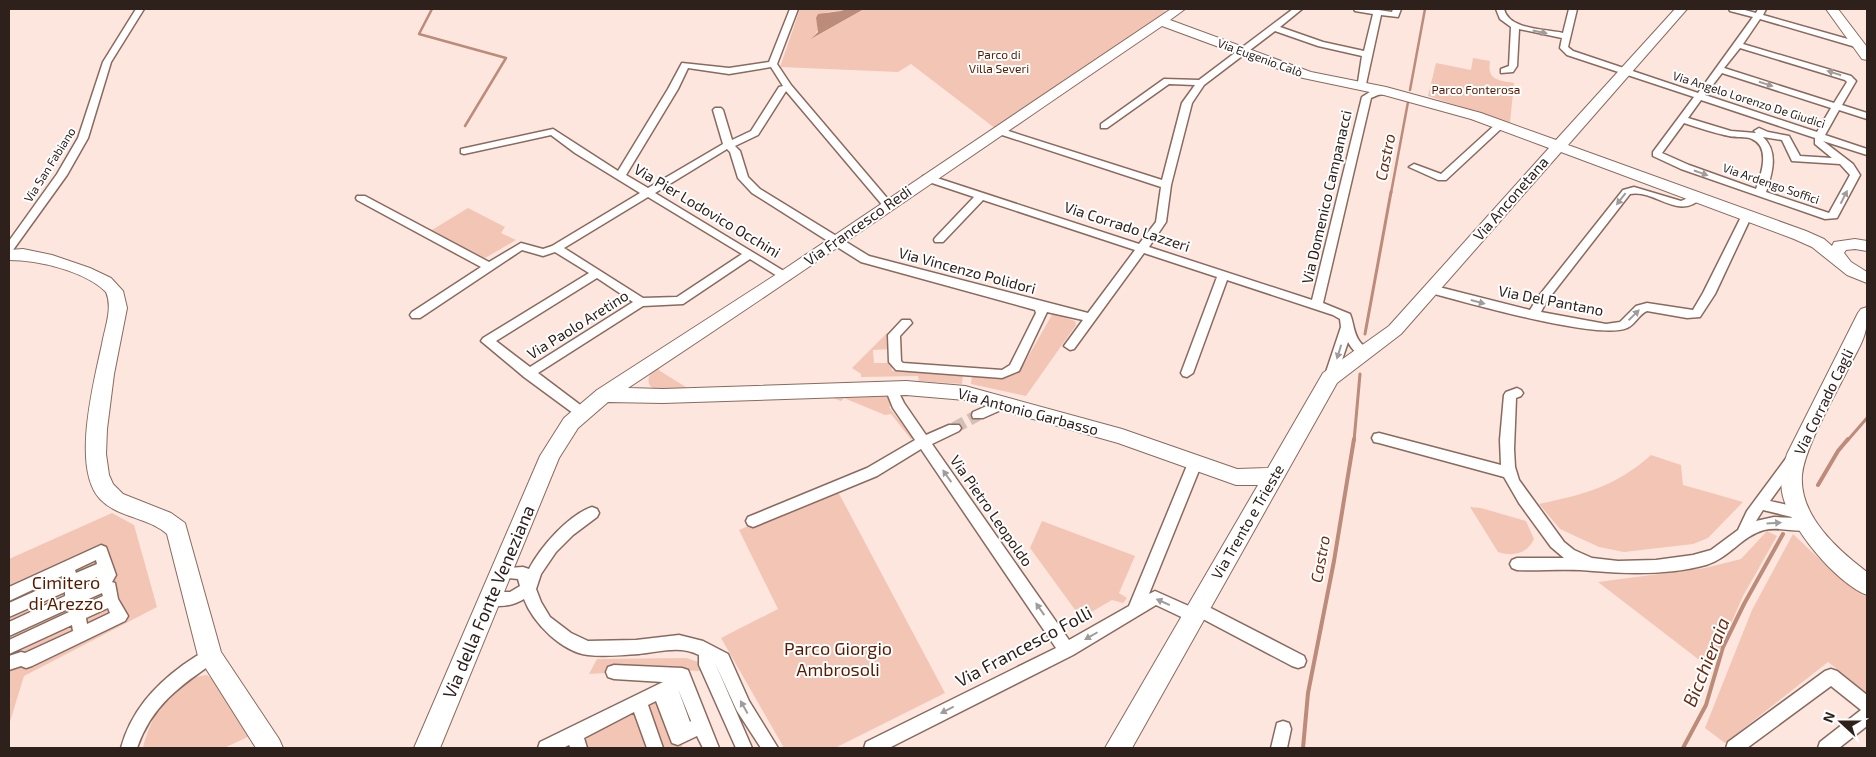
<svg xmlns="http://www.w3.org/2000/svg" width="1876" height="757" font-family="'Exo 2',sans-serif">
<rect width="100%" height="100%" fill="#fde6de"/>
<!-- green -->
<path fill="#f3c5b4" d="M 800,9 L 846,9 L 841,11 L 828,12 L 816,18 L 818,30 L 812,39 L 864,9 L 1161,9 L 1167,12 L 996,129 L 911,64 L 898,72 L 780,67 Z
M 1473,58 L 1490,61 C 1487,80 1497,80 1514,83 L 1510,123 L 1428,96 L 1436,63 L 1471,70 Z
M 468,208 L 505,227 L 501,233 L 516,240 L 485,258 L 432,230 Z
M 1053,313 L 1075,321 L 1076,325 L 1026,396 L 971,384 L 972,375 C 990,377 1006,381 1021,369 Z
M 887,333 L 890,335 L 890,349 L 873,350 L 874,363 L 891,363 L 892,371 L 963,373 L 962,384 L 919,381 L 918,376 L 861,377 L 861,374 L 852,368 Z
M 657,367 L 660,371 L 689,389 C 671,389 636,397 653,368 Z
M 887,394 L 895,404 L 889,407 L 910,434 L 916,432 L 918,436 L 911,439 L 891,414 L 885,415 L 844,398 L 841,401 L 830,397 Z
M 1651,455 L 1681,465 L 1683,485 L 1743,502 L 1708,538 L 1693,544 L 1624,552 L 1599,547 L 1560,529 L 1539,504 C 1585,494 1615,487 1651,455 Z
M 836,488 L 945,693 L 835,748 L 784,748 L 721,638 L 778,609 L 739,530 Z
M 1470,507 L 1481,508 L 1526,521 L 1534,539 C 1527,554 1513,557 1498,552 Z
M 112,513 L 134,525 L 157,607 L 24,676 L 9,725 L 9,559 Z
M 1042,521 L 1135,556 L 1119,593 L 1127,598 L 1123,603 L 1112,600 L 1081,618 L 1030,548 Z
M 1767,531 L 1777,536 L 1743,596 L 1711,669 L 1598,582 L 1705,568 L 1741,559 Z
M 1793,534 C 1817,557 1840,579 1867,597 L 1867,693 L 1828,662 L 1725,743 L 1705,728 L 1752,610 Z
M 686,658 L 699,662 L 700,671 L 675,670 L 675,666 L 616,665 C 611,675 600,673 589,674 L 597,659 Z
M 207,675 L 213,680 L 250,736 L 224,748 L 143,748 C 150,717 172,678 207,675 Z
M 660,690 L 683,748 L 546,748 Z"/>
<!-- water -->
<path fill="#bc8b79" d="M 846,9 L 864,9 L 811,39 L 818,32 L 816,18 L 818,14 L 841,11 Z"/>
<g fill="none" stroke-linecap="round" stroke-linejoin="round">
<!-- stream-far2 -->
<path stroke="#bc8b79" stroke-width="2.5" d="M 432,9 L 419,34 L 506,58 L 465,126
M 1410,90 L 1425,9
M 1391,193 L 1408,102"/>
<!-- stream-far1 -->
<path stroke="#bc8b79" stroke-width="3" d="M 1365,334 L 1391,192
M 1354,441 L 1360,374
M 1847,441 L 1867,418"/>
<!-- stream -->
<path stroke="#bc8b79" stroke-width="4" d="M 1818,485 L 1838,451 L 1848,439
M 1303,748 L 1308,693 L 1334,561 L 1354,439
M 1683,748 L 1706,705 L 1723,647 L 1744,604 L 1783,534"/>
<!-- street-tunnel -->
<path stroke="#d4bfb7" stroke-width="12" stroke-dasharray="12 5.5" stroke-linecap="butt" d="M 954,428 L 978,415"/>
<!-- street casing -->
<g stroke="#8a6a5e" stroke-width="3">
<path id="street" d="M 136,9 L 144,9 L 111,62 L 88,138 L 67,175 L 13,250 L 9,251 L 9,241 L 57,174 L 78,138 L 103,62 Z
M 790,9 L 798,9 L 777,64 L 791,85 L 893,205 L 892,207 L 884,207 L 786,91 L 758,135 L 735,146 L 740,151 L 748,177 L 760,189 L 869,256 L 1088,313 L 1135,250 L 983,200 L 943,242 L 935,242 L 934,240 L 935,238 L 974,197 L 923,180 L 923,176 L 931,176 L 1139,244 L 1156,222 L 1161,187 L 996,133 L 996,129 L 1002,129 L 1162,180 L 1182,103 L 1195,85 L 1169,84 L 1107,128 L 1101,128 L 1101,124 L 1164,79 L 1199,80 L 1293,9 L 1302,9 L 1280,27 L 1323,42 L 1364,51 L 1373,14 L 1355,11 L 1354,9 L 1372,9 L 1392,12 L 1393,9 L 1401,9 L 1398,17 L 1381,15 L 1366,84 L 1360,84 L 1358,82 L 1362,56 L 1318,46 L 1275,31 L 1204,85 L 1192,103 L 1171,185 L 1166,222 L 1149,247 L 1312,300 L 1362,97 L 1373,90 L 1389,89 L 1389,93 L 1378,95 L 1371,98 L 1323,303 L 1350,314 C 1354,323 1353,333 1360,342 C 1363,346 1369,348 1372,353 L 1370,356 C 1361,359 1352,350 1348,342 L 1336,378 L 1334,381 L 1326,381 L 1324,378 L 1341,327 L 1340,319 L 1333,315 L 1227,280 L 1193,373 L 1187,377 L 1183,376 L 1181,373 L 1217,277 L 1144,253 L 1074,349 L 1070,350 L 1064,346 L 1083,320 L 1047,312 L 1019,371 L 1002,378 L 896,370 L 889,362 L 888,335 L 902,320 L 910,320 L 912,323 L 900,336 L 901,361 L 903,363 L 1002,370 L 1010,365 L 1036,313 L 1035,310 L 861,262 L 752,193 L 738,178 L 730,152 L 727,149 L 655,193 L 792,276 L 790,279 L 782,279 L 750,259 L 683,304 L 643,306 L 538,373 L 587,410 L 588,413 L 587,416 L 577,416 L 524,377 L 481,341 L 483,338 L 589,273 L 555,252 L 543,256 L 522,250 L 420,318 L 412,318 L 410,315 L 412,312 L 481,267 L 357,200 L 356,198 L 357,196 L 365,196 L 489,262 L 521,243 L 543,249 L 552,246 L 640,193 L 575,153 L 551,135 L 464,154 L 461,153 L 461,149 L 553,129 L 618,171 L 668,89 L 682,63 L 729,68 L 769,62 ZM 771,67 L 783,86 L 779,87 L 751,131 L 732,140 L 723,110 L 721,108 L 715,108 L 713,110 L 723,144 L 648,188 L 626,175 L 678,89 L 688,68 L 729,74 ZM 648,197 L 742,254 L 677,297 L 643,298 L 564,248 ZM 597,278 L 633,302 L 530,367 L 496,341 Z
M 1496,9 L 1504,9 C 1509,30 1545,29 1563,33 L 1569,9 L 1577,9 L 1568,47 L 1573,51 L 1698,93 L 1753,17 L 1730,11 L 1729,9 L 1741,9 L 1756,13 L 1758,9 L 1766,9 L 1763,15 L 1862,43 L 1863,45 L 1859,48 L 1760,19 L 1743,44 L 1851,76 L 1856,81 L 1842,105 L 1867,113 L 1867,119 L 1839,110 L 1825,135 L 1867,149 L 1867,155 L 1823,141 L 1853,164 L 1860,175 L 1837,218 L 1825,219 L 1681,169 L 1653,156 L 1653,152 L 1694,97 L 1567,55 L 1560,48 L 1562,38 L 1519,29 L 1517,66 L 1513,72 L 1501,73 L 1501,69 L 1509,66 L 1511,27 L 1500,19 ZM 1740,48 L 1845,80 L 1847,82 L 1834,103 L 1724,68 ZM 1722,73 L 1831,108 L 1817,132 L 1705,95 ZM 1701,100 L 1815,138 L 1815,144 L 1832,158 L 1800,156 L 1789,136 L 1768,132 L 1759,128 L 1754,131 L 1756,133 L 1731,131 L 1688,118 ZM 1684,123 C 1699,128 1714,133 1729,136 C 1736,138 1746,136 1752,139 C 1771,147 1761,175 1756,189 L 1689,165 L 1662,153 ZM 1763,137 L 1782,140 L 1792,161 L 1840,164 L 1850,175 L 1829,213 L 1766,192 C 1772,174 1779,152 1763,137 Z
M 1500,122 L 1505,125 L 1503,127 L 1446,180 L 1438,180 L 1409,167 L 1414,164 L 1441,174 L 1497,123 Z
M 1634,187 L 1681,201 L 1697,194 L 1702,197 C 1680,222 1655,189 1630,194 L 1546,302 L 1541,312 L 1606,324 L 1620,322 L 1636,306 L 1647,303 L 1693,310 L 1703,293 L 1743,213 L 1751,213 L 1752,215 L 1715,294 L 1700,317 L 1687,318 L 1647,311 C 1639,314 1635,325 1627,328 C 1598,341 1462,301 1427,292 L 1425,289 L 1431,285 L 1530,310 L 1538,297 L 1623,190 Z
M 891,383 L 895,385 L 904,403 L 926,435 L 949,425 L 959,425 L 961,428 L 959,431 L 932,444 L 1069,640 L 1129,606 L 1188,463 L 1190,459 L 1195,458 L 1200,459 L 1202,463 L 1149,594 L 1155,591 L 1191,607 L 1193,604 L 1198,602 L 1203,604 L 1304,656 L 1306,661 L 1304,666 L 1298,668 L 1292,666 L 1201,618 L 1199,621 L 1194,623 L 1156,605 L 1073,655 L 889,748 L 864,748 L 866,742 L 1056,648 L 921,449 L 877,476 L 758,525 L 753,527 L 748,525 L 746,521 L 748,517 L 867,468 L 915,440 L 893,408 L 885,388 L 887,385 Z
M 1517,388 L 1521,390 L 1523,393 L 1521,396 L 1516,398 L 1514,449 L 1515,467 L 1519,480 L 1564,542 L 1574,550 L 1592,558 L 1618,561 L 1656,560 L 1693,555 L 1711,550 L 1738,530 L 1747,511 L 1787,457 L 1792,456 L 1797,457 L 1799,461 L 1770,501 L 1805,509 L 1807,513 L 1805,517 L 1801,518 L 1813,521 L 1815,525 L 1813,529 C 1798,534 1780,526 1764,530 C 1742,536 1729,558 1706,565 C 1670,575 1630,574 1593,571 C 1570,568 1541,571 1517,570 L 1512,568 L 1510,564 L 1512,560 L 1517,558 L 1564,558 L 1551,547 L 1519,503 L 1504,477 L 1379,443 L 1374,442 L 1372,438 L 1374,434 L 1379,433 L 1501,465 L 1500,440 L 1504,395 L 1506,392 ZM 1763,510 L 1796,518 L 1774,517 L 1756,521 Z
M 1005,398 L 1010,400 L 1011,403 L 1010,406 L 983,418 L 973,418 L 972,415 L 973,412 Z
M 592,507 L 597,509 L 599,513 L 597,517 L 573,535 L 556,552 L 541,574 L 536,589 L 541,602 L 550,617 L 571,633 L 588,641 L 636,640 L 679,635 L 703,641 L 728,654 L 749,701 L 778,748 L 761,748 L 737,711 L 715,663 L 752,748 L 736,748 L 699,665 L 699,655 C 680,645 659,652 639,654 C 623,655 604,657 588,655 C 562,652 533,623 524,599 C 513,606 498,608 485,604 L 482,599 L 485,594 L 490,592 L 510,592 L 520,586 L 518,579 L 496,577 L 494,573 L 496,569 L 523,567 L 529,569 C 540,548 568,515 592,507 Z
M 101,545 L 106,547 L 116,575 L 112,582 L 115,583 L 118,599 L 128,616 L 125,621 L 32,666 L 26,668 L 21,666 L 9,670 L 9,656 L 21,652 L 25,653 L 73,631 L 72,625 L 9,654 L 9,640 L 69,612 L 68,609 L 9,636 L 9,622 L 65,596 L 65,592 L 9,617 L 9,603 L 62,579 L 62,576 L 9,601 L 9,587 ZM 96,560 L 97,564 L 76,573 L 75,570 ZM 97,577 L 95,582 L 79,589 L 78,586 ZM 102,593 L 103,596 L 83,605 L 82,602 ZM 108,608 L 110,613 L 87,624 L 86,618 Z
M 210,649 L 216,651 L 218,656 L 216,661 C 180,686 152,705 137,748 L 121,748 C 131,712 153,687 183,665 C 192,659 200,653 210,649 Z
M 614,665 L 682,668 L 688,670 L 719,748 L 703,748 L 697,736 L 678,745 L 672,743 L 656,701 L 648,705 L 663,748 L 647,748 L 634,712 L 584,738 L 587,748 L 571,748 L 569,745 L 563,748 L 538,748 L 540,742 L 663,682 L 614,679 L 608,677 L 606,672 L 608,667 ZM 678,689 L 691,721 L 690,722 Z
M 1831,669 L 1837,671 L 1867,695 L 1867,726 L 1839,748 L 1818,748 L 1820,742 L 1861,710 L 1831,686 L 1747,748 L 1726,748 L 1728,742 L 1825,671 Z
M 1283,721 L 1289,723 L 1291,729 L 1287,748 L 1271,748 L 1277,723 Z"/>
</g>
<!-- secondary casing -->
<g stroke="#8a6a5e" stroke-width="2">
<path id="secondary" d="M 1171,9 L 1185,9 L 1170,20 L 1311,72 L 1386,87 L 1481,113 L 1556,140 L 1675,9 L 1687,9 L 1568,145 L 1806,231 L 1824,239 L 1832,246 L 1834,242 L 1855,239 L 1867,241 L 1867,251 L 1855,249 L 1846,250 L 1844,253 L 1851,262 L 1867,272 L 1867,283 L 1847,275 L 1812,247 L 1794,239 L 1561,152 L 1401,334 L 1337,383 L 1132,748 L 1105,748 L 1258,485 L 1236,485 L 1118,443 L 965,400 L 906,395 L 663,403 L 608,402 L 578,428 L 559,458 L 440,748 L 414,748 L 540,456 L 564,418 L 597,390 L 780,272 ZM 1162,26 L 1303,78 L 1384,95 L 1471,119 L 1549,148 L 1389,326 L 1323,373 L 1268,468 L 1237,469 L 1122,429 L 965,386 L 906,381 L 663,389 L 628,388 C 807,270 984,147 1162,26 Z
M 1826,9 L 1838,9 L 1867,47 L 1867,60 L 1862,59 Z
M 23,249 L 52,255 L 90,268 L 111,278 L 123,291 L 127,308 L 114,374 L 107,429 L 106,454 L 109,475 L 113,484 L 123,494 L 171,513 L 185,523 L 221,652 L 279,739 L 283,748 L 256,748 L 198,656 L 167,534 C 148,517 118,518 100,499 C 71,468 94,382 102,344 C 105,327 113,308 106,292 C 85,271 38,260 9,260 L 9,250 Z
M 1867,307 C 1869,334 1861,344 1849,367 C 1835,396 1805,446 1802,475 C 1799,516 1838,550 1867,572 L 1867,595 C 1836,583 1788,526 1782,492 C 1780,479 1783,467 1787,454 L 1858,313 L 1861,309 Z"/>
</g>
<!-- street -->
<use href="#street" fill="#fff" fill-rule="evenodd"/>
<!-- secondary -->
<use href="#secondary" fill="#fff" fill-rule="evenodd"/>
</g>
<!-- one-way arrows -->
<defs><path id="oneway-solid" d="M-6-.8H1V-3.2L6.5 0L1 3.2V.8H-6Z" transform="scale(1.25)"/></defs>
<g fill="#a19b99">
<use href="#oneway-solid" transform="translate(1540 32) rotate(11)"/>
<use href="#oneway-solid" transform="translate(1834 73) rotate(-163)"/>
<use href="#oneway-solid" transform="translate(1766 84) rotate(18)"/>
<use href="#oneway-solid" transform="translate(1701 173) rotate(19)"/>
<use href="#oneway-solid" transform="translate(1844 197) rotate(-63)"/>
<use href="#oneway-solid" transform="translate(1621 199) rotate(128)"/>
<use href="#oneway-solid" transform="translate(1478 302) rotate(15)"/>
<use href="#oneway-solid" transform="translate(1634 315) rotate(-44)"/>
<use href="#oneway-solid" transform="translate(1339 352) rotate(107)"/>
<use href="#oneway-solid" transform="translate(947 476) rotate(-125)"/>
<use href="#oneway-solid" transform="translate(1774 523) rotate(-4)"/>
<use href="#oneway-solid" transform="translate(1163 602) rotate(-156)"/>
<use href="#oneway-solid" transform="translate(1040 609) rotate(-125)"/>
<use href="#oneway-solid" transform="translate(1091 636) rotate(150)"/>
<use href="#oneway-solid" transform="translate(744 707) rotate(-119)"/>
<use href="#oneway-solid" transform="translate(947 710) rotate(153)"/>
</g>
<g text-anchor="middle" stroke-width="4" stroke-linejoin="round" paint-order="stroke">
<!-- far-park labels -->
<g font-size="12" fill="#561b00" stroke="#fff">
<text x="999" y="59">Parco di<tspan x="999" dy="14">Villa Severi</tspan></text>
<text x="1476" y="94">Parco Fonterosa</text>
</g>
<!-- far-street labels -->
<g font-size="12" fill="#2e211c" stroke="#fff">
<text transform="translate(1260 58) rotate(20)" y="4">Via Eugenio Calò</text>
<text transform="translate(1749 100) rotate(18)" y="4">Via Angelo Lorenzo De Giudici</text>
<text transform="translate(50 165) rotate(-58)" y="4">Via San Fabiano</text>
<text transform="translate(1771 184) rotate(19)" y="4">Via Ardengo Soffici</text>
</g>
<!-- street labels -->
<g font-size="15" fill="#2e211c" stroke="#fff">
<text transform="translate(1327 197) rotate(-77)" y="5">Via Domenico Campanacci</text>
<text transform="translate(1511 199) rotate(-49)" y="5">Via Anconetana</text>
<text transform="translate(707 211) rotate(31)" y="5">Via Pier Lodovico Occhini</text>
<text transform="translate(858 226) rotate(-35)" y="5">Via Francesco Redi</text>
<text transform="translate(1127 227) rotate(18)" y="5">Via Corrado Lazzeri</text>
<text transform="translate(967 271) rotate(15)" y="5">Via Vincenzo Polidori</text>
<text transform="translate(1551 301) rotate(11)" y="5">Via Del Pantano</text>
<text transform="translate(578 325) rotate(-32)" y="5">Via Paolo Aretino</text>
<text transform="translate(1824 402) rotate(-64)" y="5">Via Corrado Cagli</text>
<text transform="translate(1028 412) rotate(15)" y="5">Via Antonio Garbasso</text>
<text transform="translate(991 511) rotate(55)" y="5">Via Pietro Leopoldo</text>
<text transform="translate(1248 522) rotate(-60)" y="5">Via Trento e Trieste</text>
</g>
<!-- water labels -->
<g font-size="16" font-style="italic" fill="#6b2d13" stroke="#fff">
<text transform="translate(1385 157) rotate(-79)" y="6">Castro</text>
<text transform="translate(1320 559) rotate(-80)" y="6">Castro</text>
</g>
<!-- near-park labels -->
<g font-size="18" fill="#561b00" stroke="#fff">
<text x="66" y="589">Cimitero<tspan x="66" dy="21">di Arezzo</tspan></text>
<text x="838" y="655">Parco Giorgio<tspan x="838" dy="21">Ambrosoli</tspan></text>
</g>
<!-- near-street labels -->
<g font-size="18" fill="#2e211c" stroke="#fff">
<text transform="translate(489 602) rotate(-67)" y="6">Via della Fonte Veneziana</text>
<text transform="translate(1024 647) rotate(-28)" y="6">Via Francesco Folli</text>
</g>
<!-- near-water labels -->
<g font-size="19" font-style="italic" fill="#6b2d13" stroke="#fff">
<text transform="translate(1706 662) rotate(-68)" y="7">Bicchieraia</text>
</g>
</g>
<!-- border -->
<rect width="1876" height="757" fill="none" stroke="#2e211c" stroke-width="20"/>
<!-- north arrow -->
<g transform="translate(1841 722) rotate(291)" stroke="#ffffff" stroke-width="4" paint-order="stroke">
<path d="M0-4L9 19L0 12L-9 19Z" fill="#2e211c"/>
<text y="-8" font-size="14" font-weight="bold" text-anchor="middle" fill="#2e211c">N</text>
</g>
</svg>
